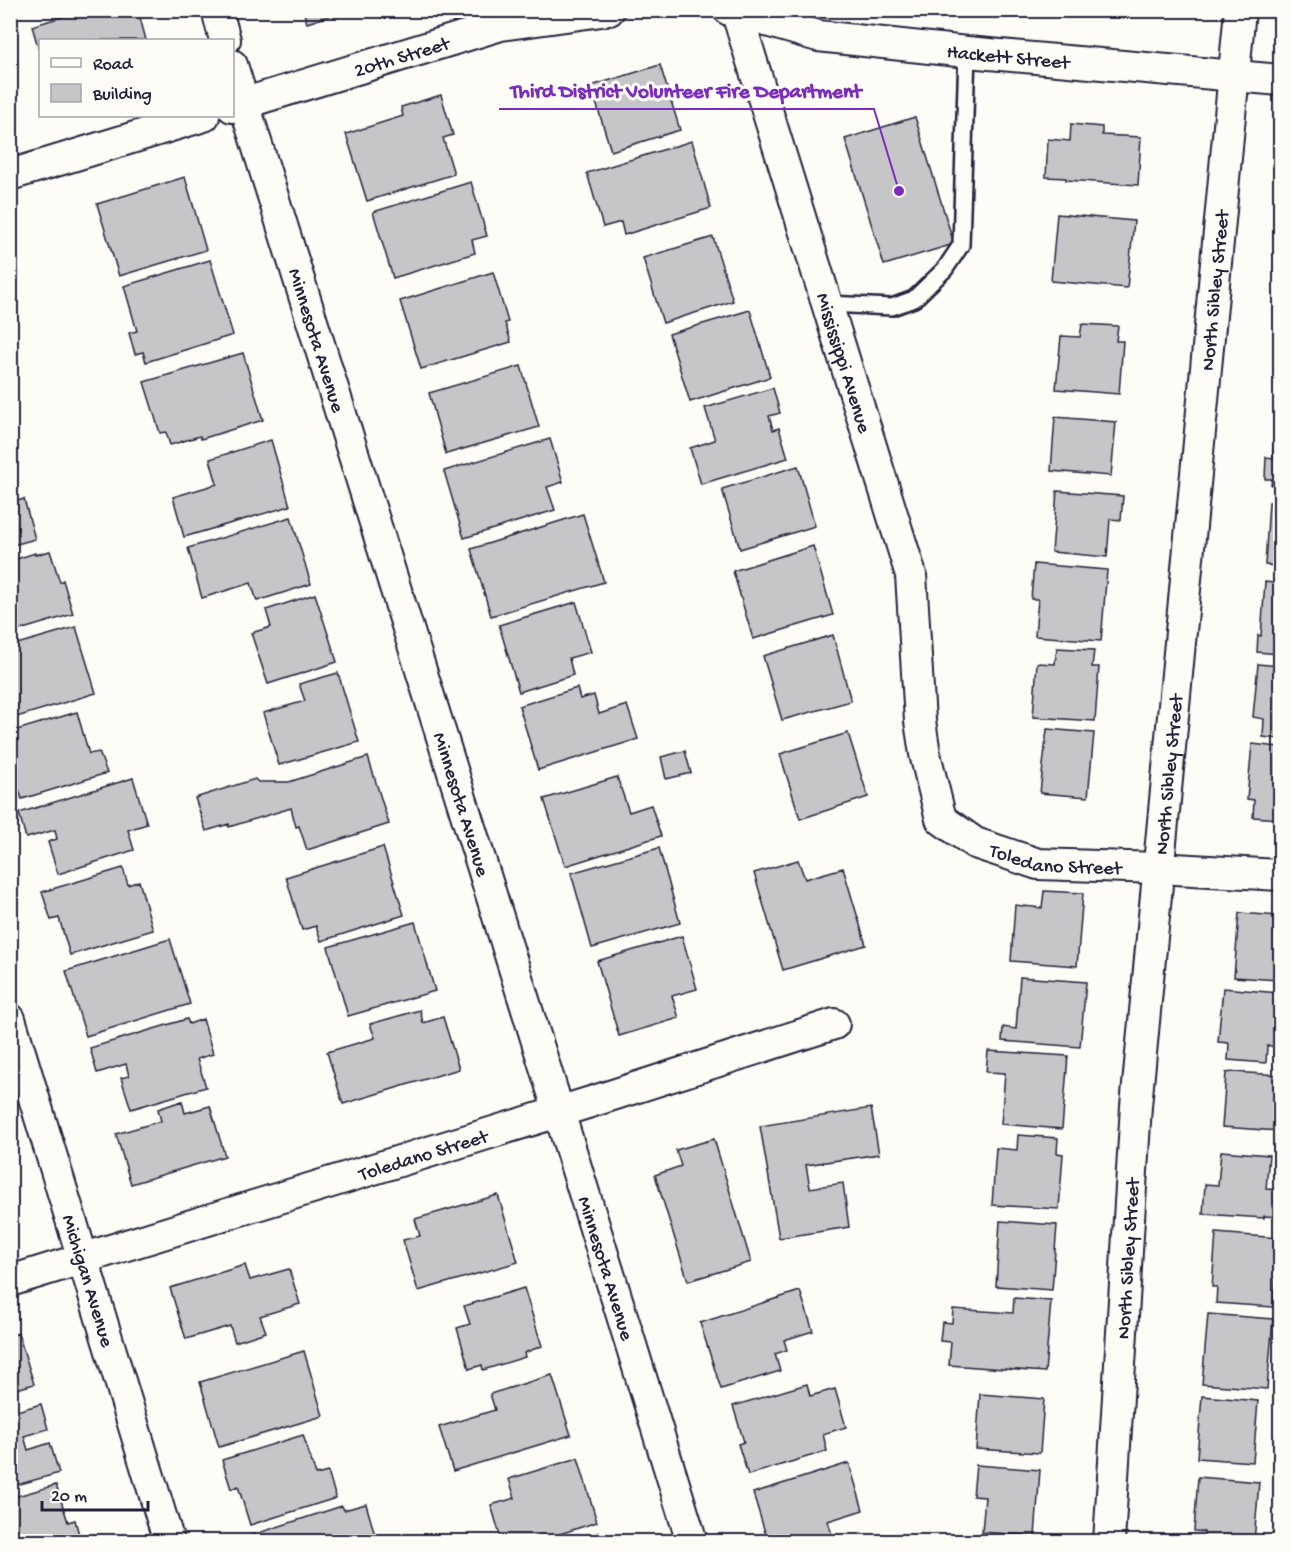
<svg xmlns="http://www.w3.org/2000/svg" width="1291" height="1552" font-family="'Gochi Hand',sans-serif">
<rect width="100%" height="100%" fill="#fdfcf7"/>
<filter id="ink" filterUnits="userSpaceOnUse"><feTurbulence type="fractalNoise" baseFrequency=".0167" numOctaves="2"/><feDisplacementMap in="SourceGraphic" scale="12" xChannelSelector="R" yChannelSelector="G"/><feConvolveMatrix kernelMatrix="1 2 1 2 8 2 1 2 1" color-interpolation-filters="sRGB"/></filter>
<g filter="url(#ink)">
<!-- building -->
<path fill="#c6c6c8" stroke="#22223b" stroke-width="1.5" d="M 84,10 L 138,10 L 146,40 L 40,40 L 40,54 L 32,26 Z
M 303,10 L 348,10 L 307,23 Z
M 660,65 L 680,130 L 611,151 L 591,86 Z
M 441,95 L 453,135 L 443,138 L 454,174 L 367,201 L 346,134 L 403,116 L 401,107 Z
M 915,117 L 954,244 L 884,265 L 845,139 Z
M 1071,124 L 1102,127 L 1102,135 L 1141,137 L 1138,185 L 1066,180 L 1066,178 L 1046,177 L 1048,139 L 1070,141 Z
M 692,141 L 711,208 L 624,235 L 621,222 L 603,227 L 587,173 Z
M 185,177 L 206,250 L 119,276 L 97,204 Z
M 471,182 L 487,236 L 472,240 L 475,253 L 393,278 L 373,212 Z
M 1057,214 L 1134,221 L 1127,288 L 1051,281 Z
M 713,237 L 733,301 L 663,323 L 643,258 Z
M 210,260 L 233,335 L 146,362 L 143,352 L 135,354 L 129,333 L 137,331 L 124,286 Z
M 493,272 L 508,322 L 505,323 L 511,342 L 421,369 L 400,301 Z
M 750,310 L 770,377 L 690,402 L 669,334 Z
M 1082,324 L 1118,326 L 1116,341 L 1123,341 L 1119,394 L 1056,389 L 1061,336 L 1080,337 Z
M 243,353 L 263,420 L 201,439 L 200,436 L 170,445 L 166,432 L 160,433 L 144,382 Z
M 521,366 L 539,427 L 446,454 L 429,393 Z
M 773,388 L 780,413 L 769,416 L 773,430 L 779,428 L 788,458 L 701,484 L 690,448 L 715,440 L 705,408 Z
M 1055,417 L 1116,422 L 1111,476 L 1051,471 Z
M 1275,420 L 1280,420 L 1280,485 L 1271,485 L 1272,479 L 1265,479 L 1266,457 L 1273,458 Z
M 550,439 L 563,482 L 547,487 L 555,510 L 464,538 L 444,471 Z
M 271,440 L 290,506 L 184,537 L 173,497 L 217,484 L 210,459 Z
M 798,466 L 815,526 L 740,549 L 722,489 Z
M 1057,491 L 1123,496 L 1121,520 L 1110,519 L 1107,557 L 1052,552 Z
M 24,499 L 35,539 L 10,546 L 10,503 Z
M 1269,502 L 1280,502 L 1280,566 L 1265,565 Z
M 583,514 L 604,582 L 491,616 L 471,549 Z
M 291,517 L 311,584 L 257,601 L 251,583 L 202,598 L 188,548 Z
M 813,546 L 833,615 L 753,639 L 733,571 Z
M 50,551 L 60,582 L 63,580 L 73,614 L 10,633 L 10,561 L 35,553 L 35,555 Z
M 1034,564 L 1107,570 L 1101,641 L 1035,636 L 1038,599 L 1031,599 Z
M 1265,582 L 1280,584 L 1280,654 L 1257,652 L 1258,635 L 1261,636 Z
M 315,594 L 337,662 L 268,684 L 251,633 L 271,627 L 266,610 Z
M 576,602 L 591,652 L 569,658 L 573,675 L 519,692 L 499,625 Z
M 76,627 L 96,693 L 10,719 L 10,646 Z
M 833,635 L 851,701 L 782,720 L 763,656 Z
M 1057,648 L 1094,650 L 1092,667 L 1099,667 L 1095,721 L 1033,717 L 1037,663 L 1055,664 Z
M 1258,664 L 1280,666 L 1280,739 L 1263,737 L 1264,719 L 1253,717 Z
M 338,673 L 359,742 L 279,765 L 263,713 L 305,701 L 299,684 Z
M 577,688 L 580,699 L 594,695 L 599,714 L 627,705 L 638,739 L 538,770 L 519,706 Z
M 77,712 L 89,754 L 99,752 L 107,773 L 22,799 L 10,762 L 10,732 Z
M 1047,729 L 1094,733 L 1088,797 L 1040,793 Z
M 848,733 L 868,797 L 800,819 L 780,754 Z
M 1252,744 L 1280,747 L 1280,819 L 1253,817 L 1254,800 L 1247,799 Z
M 685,751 L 691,773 L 666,779 L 661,757 Z
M 368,757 L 389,824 L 307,850 L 299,826 L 296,827 L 291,808 L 229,827 L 229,824 L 206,831 L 195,798 L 255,779 L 258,782 L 289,782 Z
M 617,777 L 629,812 L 651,805 L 661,836 L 565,866 L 544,799 Z
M 133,778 L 147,824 L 128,830 L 134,850 L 58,874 L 48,842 L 57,839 L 55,830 L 26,838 L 19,813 Z
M 383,847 L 404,915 L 321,941 L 316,926 L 302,930 L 286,877 Z
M 659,848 L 680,923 L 592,948 L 571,873 Z
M 798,860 L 805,879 L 843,868 L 866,945 L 783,970 L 754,873 Z
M 123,868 L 128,885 L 139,881 L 153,930 L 70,955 L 59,918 L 51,920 L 42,892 Z
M 1044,891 L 1083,893 L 1077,966 L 1011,961 L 1015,905 L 1042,908 Z
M 1239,913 L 1280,916 L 1280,980 L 1234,977 Z
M 415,922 L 435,991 L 348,1016 L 328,947 Z
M 682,936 L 697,989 L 672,996 L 679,1018 L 619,1036 L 597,961 Z
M 170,939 L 190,1004 L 86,1036 L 66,971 Z
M 1020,977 L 1086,982 L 1080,1047 L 1002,1041 L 1003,1027 L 1016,1029 Z
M 1223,988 L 1280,993 L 1280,1047 L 1267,1046 L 1266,1063 L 1228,1060 L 1229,1043 L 1218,1042 Z
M 420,1010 L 423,1023 L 443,1017 L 459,1069 L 343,1104 L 327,1052 L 375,1038 L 370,1024 Z
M 187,1019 L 189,1024 L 203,1019 L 213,1054 L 197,1059 L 206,1087 L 131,1109 L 121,1078 L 129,1076 L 126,1064 L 97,1073 L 90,1048 Z
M 988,1051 L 1068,1056 L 1062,1129 L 1001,1124 L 1005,1073 L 986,1072 Z
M 1233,1072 L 1280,1075 L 1280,1131 L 1222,1127 L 1226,1073 Z
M 182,1101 L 185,1113 L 210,1106 L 225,1156 L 131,1184 L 116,1134 L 161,1121 L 158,1109 Z
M 871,1108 L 879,1154 L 806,1165 L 810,1188 L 843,1183 L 849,1227 L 779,1238 L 760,1126 Z
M 1018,1135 L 1058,1138 L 1057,1153 L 1063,1154 L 1059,1209 L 992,1205 L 996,1148 L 1017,1150 Z
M 714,1139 L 751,1262 L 688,1281 L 655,1175 L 681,1166 L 676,1150 Z
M 1221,1151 L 1269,1155 L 1266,1189 L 1280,1190 L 1280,1217 L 1264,1216 L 1264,1218 L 1203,1214 L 1205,1184 L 1218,1185 Z
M 498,1195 L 518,1262 L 418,1291 L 403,1240 L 420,1236 L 415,1219 Z
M 1000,1221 L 1057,1225 L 1052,1290 L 996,1286 Z
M 1216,1233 L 1279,1238 L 1273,1307 L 1216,1303 L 1217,1287 L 1212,1287 Z
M 245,1265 L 250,1280 L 289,1269 L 300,1304 L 260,1316 L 266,1332 L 235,1342 L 230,1326 L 186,1339 L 170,1288 Z
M 524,1288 L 542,1346 L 524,1353 L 525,1357 L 483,1370 L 482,1365 L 469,1369 L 457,1328 L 470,1324 L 464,1306 Z
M 800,1291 L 813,1331 L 784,1340 L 787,1350 L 775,1354 L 780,1371 L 721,1389 L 700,1323 Z
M 1014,1298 L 1051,1301 L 1045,1372 L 949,1365 L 951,1342 L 940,1341 L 942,1322 L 952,1323 L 953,1309 L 1013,1313 Z
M 1208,1314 L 1273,1319 L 1267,1389 L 1202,1384 Z
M 18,1333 L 34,1384 L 10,1391 L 10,1336 Z
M 304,1351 L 323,1416 L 219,1447 L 200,1382 Z
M 552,1375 L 571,1435 L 453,1471 L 439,1427 L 495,1410 L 490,1394 Z
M 807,1384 L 810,1396 L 835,1389 L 846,1427 L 823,1434 L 827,1451 L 748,1475 L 738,1444 L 744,1442 L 733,1406 Z
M 980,1394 L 1044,1399 L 1040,1453 L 976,1449 Z
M 1202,1396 L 1258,1401 L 1253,1462 L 1197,1458 Z
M 41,1404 L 48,1429 L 24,1436 L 28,1450 L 50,1443 L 59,1473 L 10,1487 L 10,1413 Z
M 303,1435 L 316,1475 L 328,1472 L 336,1498 L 250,1525 L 238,1486 L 231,1489 L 222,1460 Z
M 578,1458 L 597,1522 L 535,1542 L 502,1542 L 491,1505 L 515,1498 L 509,1479 Z
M 849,1463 L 863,1510 L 828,1521 L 834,1542 L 768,1542 L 753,1493 Z
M 976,1465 L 1040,1470 L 1035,1536 L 982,1532 L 985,1497 L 973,1496 Z
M 1198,1477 L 1259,1482 L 1254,1542 L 1204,1542 L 1204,1532 L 1194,1531 Z
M 56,1485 L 68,1522 L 75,1520 L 81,1542 L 10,1542 L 10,1498 Z
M 366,1504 L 377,1542 L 250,1542 L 249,1536 L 342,1506 L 344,1510 Z
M 600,1532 L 603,1542 L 568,1542 Z"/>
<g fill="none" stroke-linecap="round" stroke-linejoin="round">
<!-- service casing -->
<g stroke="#22223b" stroke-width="20">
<path id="service" d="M 828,304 L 892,307 L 914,299 L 945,269 L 961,245 L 967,52"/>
</g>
<!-- minor casing -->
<g stroke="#22223b" stroke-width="34">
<g id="minor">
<path d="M 217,10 L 225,40"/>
<path id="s1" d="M 729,10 L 818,36 L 967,52 L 1280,80"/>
<path id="s2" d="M 736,10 L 911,575 L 920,721 L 925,754 L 941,819 L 975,843 L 1038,864 L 1158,868 L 1280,875"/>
<path id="s3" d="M 232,65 L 559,1112 L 692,1542"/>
<path id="s4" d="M 232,107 L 501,25 L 609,10"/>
<path d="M 10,175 L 204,116"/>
<path id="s5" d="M 10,1019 L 169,1542"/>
<path id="s6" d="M 10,1281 L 594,1101 L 834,1024"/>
<path id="s7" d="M 1109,1542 L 1136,1106 L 1240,10"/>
</g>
</g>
<!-- service -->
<use href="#service" stroke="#fdfcf7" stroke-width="15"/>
<!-- minor -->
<use href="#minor" stroke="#fdfcf7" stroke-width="30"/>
</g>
</g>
<g text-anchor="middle" stroke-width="6" stroke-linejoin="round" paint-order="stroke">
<!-- street labels -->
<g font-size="20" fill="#22223b" stroke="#fdfcf7">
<text dy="7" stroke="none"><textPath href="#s4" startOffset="177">20th Street</textPath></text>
<text dy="7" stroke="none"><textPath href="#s1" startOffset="284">Hackett Street</textPath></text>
<text dy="7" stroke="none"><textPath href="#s7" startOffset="1256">North Sibley Street</textPath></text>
<text dy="7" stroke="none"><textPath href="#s3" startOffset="288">Minnesota Avenue</textPath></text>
<text dy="7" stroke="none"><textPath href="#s2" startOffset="369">Mississippi Avenue</textPath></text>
<text dy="7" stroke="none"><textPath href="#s7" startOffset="770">North Sibley Street</textPath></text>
<text dy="7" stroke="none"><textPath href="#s3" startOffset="774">Minnesota Avenue</textPath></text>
<text dy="7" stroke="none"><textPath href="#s2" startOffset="963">Toledano Street</textPath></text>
<text dy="7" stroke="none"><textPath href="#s6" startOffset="432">Toledano Street</textPath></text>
<text dy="7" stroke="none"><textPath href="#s7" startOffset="284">North Sibley Street</textPath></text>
<text dy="7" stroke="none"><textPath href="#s3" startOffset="1260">Minnesota Avenue</textPath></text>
<text dy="7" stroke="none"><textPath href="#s5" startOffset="273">Michigan Avenue</textPath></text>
</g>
</g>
<!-- callouts -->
<path fill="none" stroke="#7b2cbf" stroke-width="2" d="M899 191L874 109H499"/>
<circle fill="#7b2cbf" stroke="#fdfcf7" stroke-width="2" cx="899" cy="191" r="6"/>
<g font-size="21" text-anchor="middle" font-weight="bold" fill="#7b2cbf" stroke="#fdfcf7" stroke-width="6" stroke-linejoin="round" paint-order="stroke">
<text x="686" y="97">Third District Volunteer Fire Department</text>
</g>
<!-- margin -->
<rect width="1291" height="1552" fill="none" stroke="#fdfcf7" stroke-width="36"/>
<rect x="18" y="18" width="1255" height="1516" fill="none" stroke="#22223b" stroke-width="2" filter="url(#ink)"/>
<!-- legend -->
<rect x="39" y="39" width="195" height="78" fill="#fdfcf7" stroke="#a5a5ac" stroke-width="1.5"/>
<rect x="51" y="58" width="30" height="9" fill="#fdfcf7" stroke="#a5a5ac" stroke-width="1.5"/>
<text x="93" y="69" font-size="18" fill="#22223b">Road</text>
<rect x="51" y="84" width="30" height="18" fill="#c6c6c8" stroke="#a5a5ac" stroke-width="1.5"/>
<text x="93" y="99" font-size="18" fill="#22223b">Building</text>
<!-- scale -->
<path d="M42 1501v9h106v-9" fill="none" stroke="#22223b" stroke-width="3"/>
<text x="51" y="1501" font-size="18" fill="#22223b" stroke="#fdfcf7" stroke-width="4.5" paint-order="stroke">20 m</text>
</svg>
